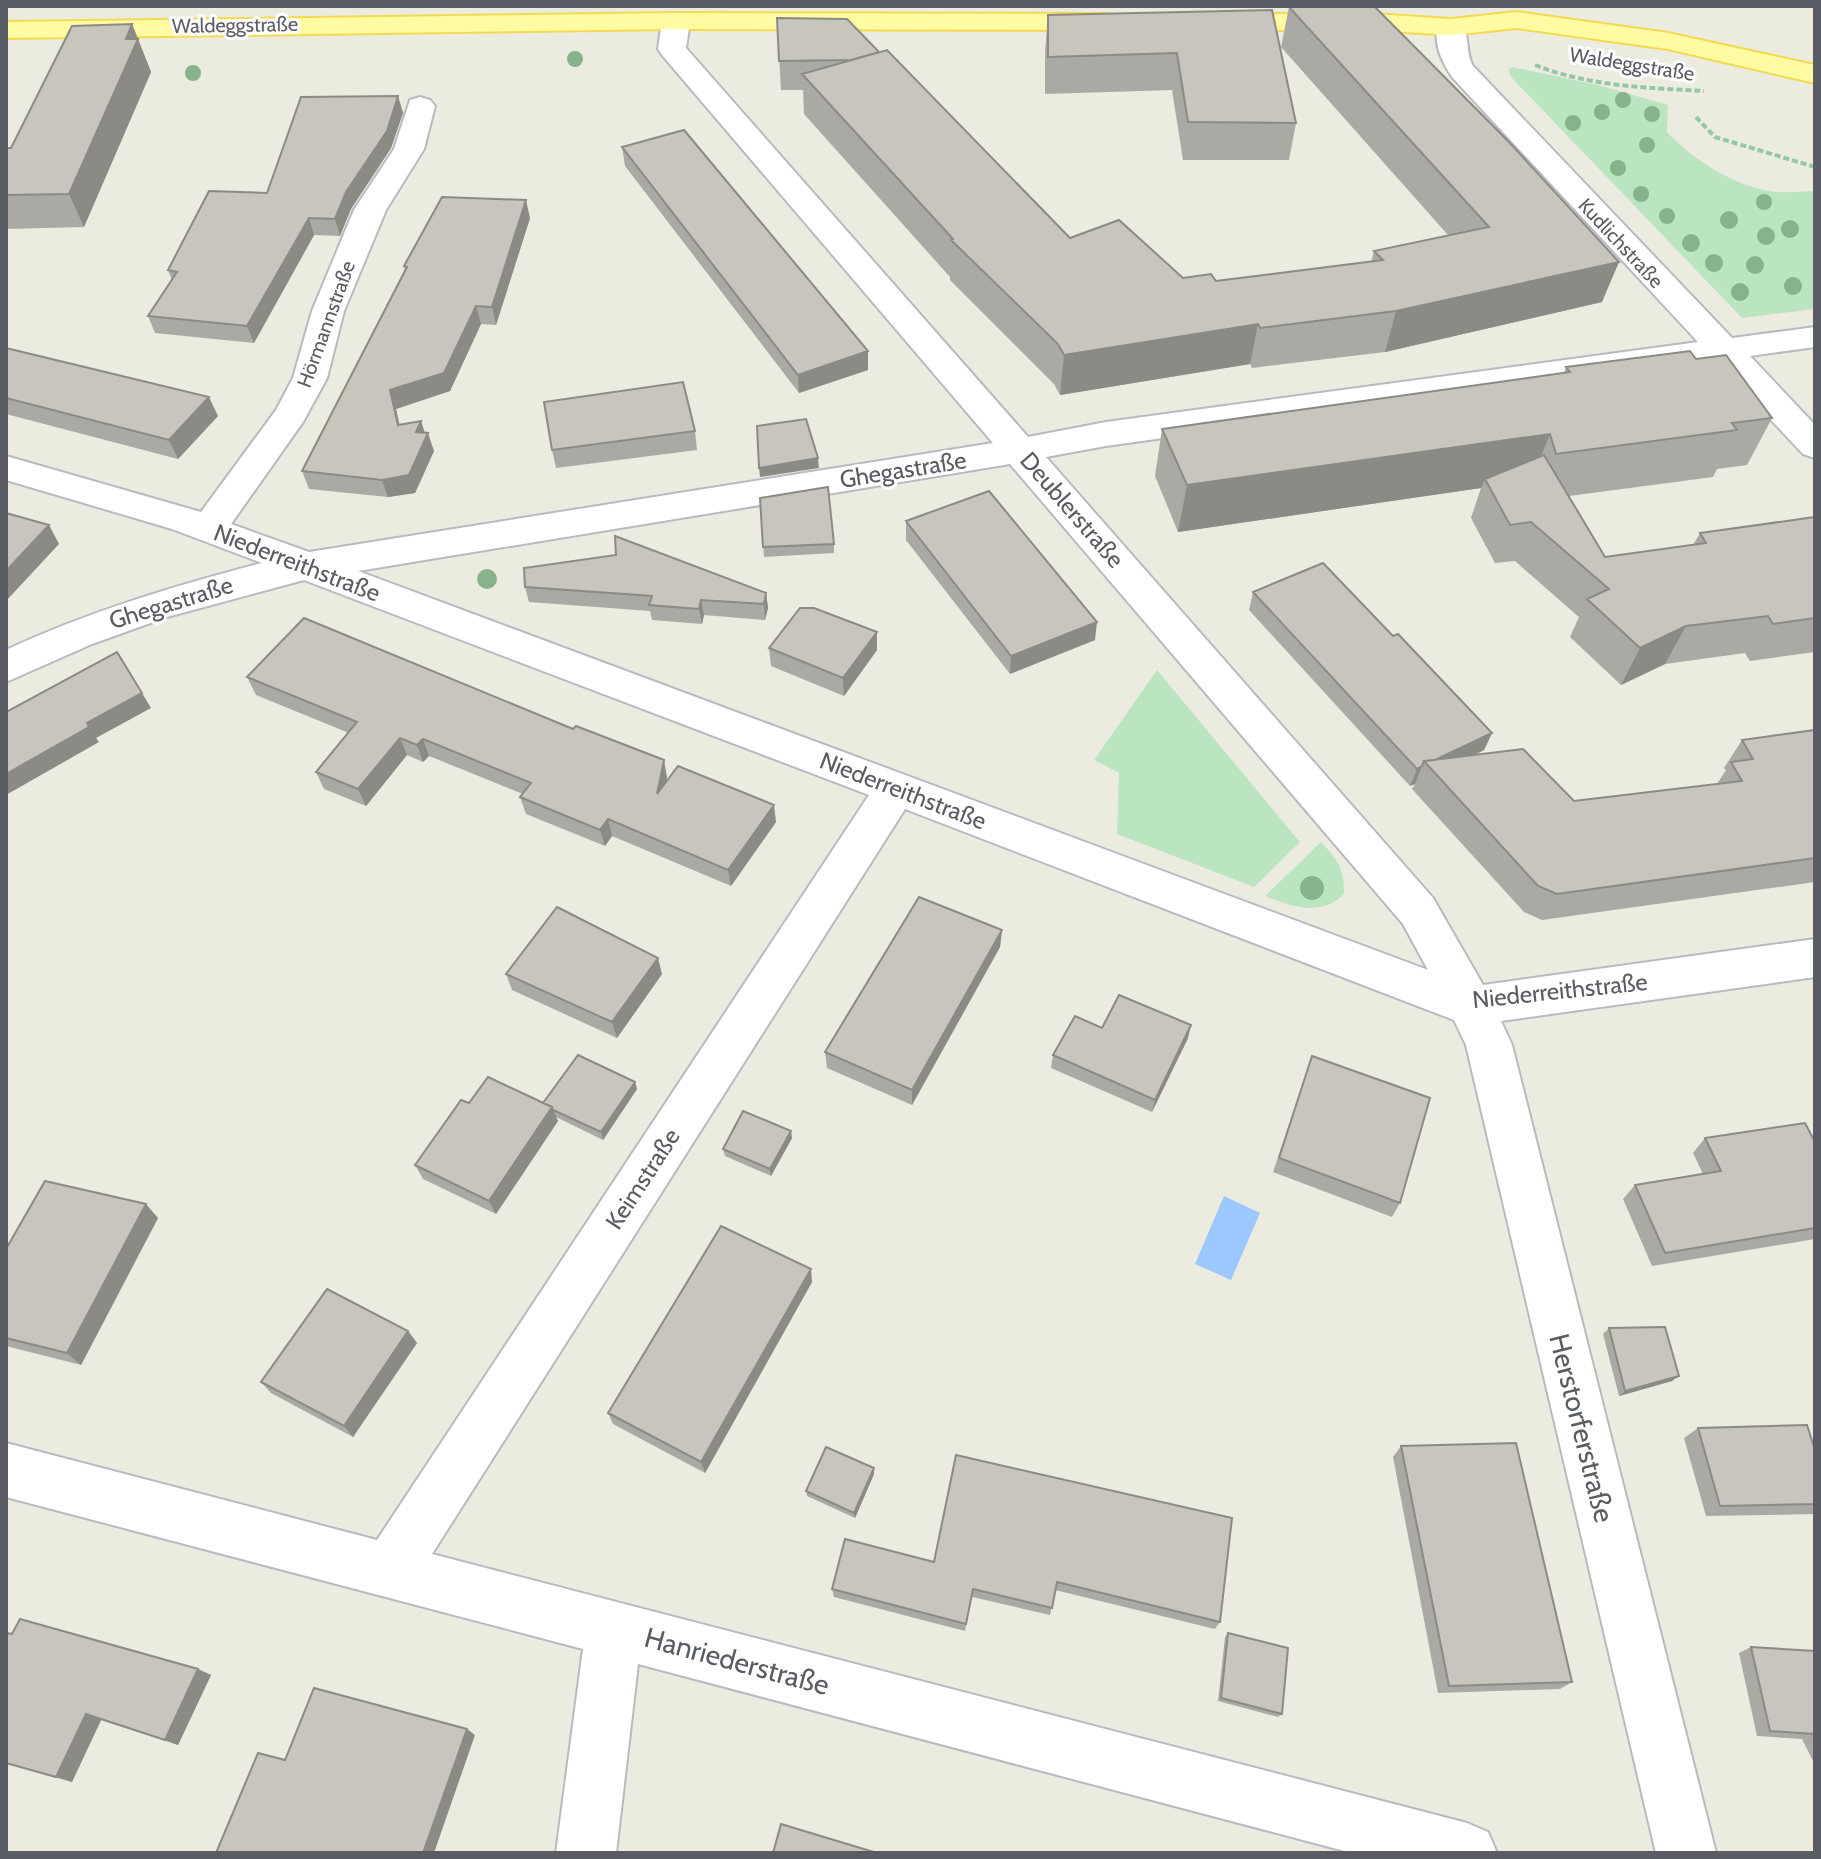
<svg xmlns="http://www.w3.org/2000/svg" width="1821" height="1859" font-family="Cabin,sans-serif">
<rect width="100%" height="100%" fill="#ecebe0"/>
<!-- green -->
<path fill="#bbe5c1" d="M 1512,67 L 1598,85 L 1668,105 L 1667,132 C 1693,160 1737,188 1777,192 C 1789,193 1803,191 1815,191 L 1815,309 L 1742,318 L 1511,77 L 1508,70 Z
M 1157,670 L 1300,842 L 1254,887 L 1117,834 L 1119,773 L 1094,760 Z
M 1321,842 C 1337,859 1345,870 1344,894 C 1321,917 1292,907 1265,896 Z"/>
<!-- water -->
<path fill="#9dc8ff" d="M 1224,1196 L 1260,1213 L 1231,1280 L 1195,1264 Z"/>
<g fill="none" stroke-linecap="round" stroke-linejoin="round">
<!-- minor casing -->
<g stroke="#b8bac0" stroke-width="4">
<path id="minor" d="M 676,13 L 686,15 L 690,21 L 686,48 L 1028,437 L 1106,422 L 1698,342 L 1452,77 C 1442,62 1430,38 1441,21 L 1451,19 L 1461,21 C 1470,34 1465,52 1473,66 L 1732,338 L 1815,327 L 1815,347 L 1750,356 L 1815,425 L 1815,458 L 1803,454 L 1716,361 L 1106,446 L 1046,457 L 1433,898 L 1483,985 L 1815,939 L 1815,977 L 1501,1021 L 1512,1045 L 1716,1853 L 1656,1853 L 1466,1045 L 1454,1020 L 905,809 L 432,1554 L 1467,1823 L 1488,1832 L 1497,1853 L 1352,1853 L 638,1664 L 616,1853 L 556,1853 L 583,1649 L 6,1497 L 6,1443 L 377,1540 L 869,795 L 304,580 L 167,617 L 92,644 L 6,682 L 6,650 C 88,612 174,586 262,563 L 172,529 L 6,480 L 6,456 L 201,512 L 276,410 L 293,378 L 312,311 L 354,210 L 394,149 L 410,100 L 420,97 L 430,100 L 435,106 L 424,149 L 386,210 L 344,311 L 327,378 L 303,422 L 231,524 L 309,552 L 993,443 L 662,55 L 658,49 L 662,21 L 666,15 ZM 1010,464 L 1403,924 L 1428,970 L 358,571 Z"/>
</g>
<!-- major casing -->
<g stroke="#f3da52" stroke-width="4">
<path id="major" d="M 1517,12 L 1668,33 L 1815,65 L 1815,83 L 1668,49 L 1517,28 L 1451,35 L 1374,30 L 1215,30 L 1205,28 L 1201,22 L 1205,16 L 1215,14 L 1374,14 L 1451,19 Z
M 676,13 L 1106,14 L 1116,16 L 1120,22 L 1116,28 L 1106,30 L 676,29 L 6,38 L 6,22 Z"/>
</g>
<!-- path -->
<path stroke="#94c6a9" stroke-width="4" stroke-dasharray="6 3" stroke-linecap="butt" d="M 1535,65 C 1587,86 1648,88 1704,91
M 1696,117 L 1715,137 L 1815,167"/>
<!-- minor -->
<use href="#minor" fill="#fff" fill-rule="evenodd"/>
<!-- major -->
<use href="#major" fill="#fffba2" fill-rule="evenodd"/>
</g>
<!-- trees -->
<g fill="#86b389">
<circle cx="575" cy="59" r="8"/>
<circle cx="193" cy="73" r="8"/>
<circle cx="1623" cy="100" r="8"/>
<circle cx="1602" cy="112" r="8"/>
<circle cx="1652" cy="114" r="8"/>
<circle cx="1573" cy="123" r="8"/>
<circle cx="1647" cy="145" r="8"/>
<circle cx="1618" cy="168" r="8"/>
<circle cx="1641" cy="194" r="8"/>
<circle cx="1764" cy="202" r="8"/>
<circle cx="1667" cy="216" r="8"/>
<circle cx="1729" cy="220" r="9"/>
<circle cx="1790" cy="229" r="9"/>
<circle cx="1766" cy="236" r="9"/>
<circle cx="1691" cy="243" r="9"/>
<circle cx="1714" cy="263" r="9"/>
<circle cx="1755" cy="265" r="9"/>
<circle cx="1793" cy="286" r="9"/>
<circle cx="1740" cy="292" r="9"/>
<circle cx="487" cy="579" r="10"/>
<circle cx="1312" cy="888" r="12"/>
</g>
<!-- wall -->
<path fill="#aba9a3" d="M 1289,7 L 1602,302 L 1385,352 L 1252,368 L 1250,364 L 1060,395 L 1054,384 L 950,280 L 950,277 L 804,114 L 803,90 L 781,90 L 777,18 L 879,52 L 1070,238 L 1183,278 L 1216,281 L 1371,262 L 1374,251 L 1448,235 L 1281,47 Z
M 1272,10 L 1296,123 L 1289,160 L 1183,160 L 1172,90 L 1045,94 L 1045,52 L 1048,15 Z
M 132,24 L 151,72 L 84,227 L 6,229 L 6,195 L 11,148 Z
M 398,96 L 403,113 L 391,148 L 351,209 L 340,236 L 314,235 L 254,343 L 155,333 L 148,316 L 172,280 L 168,270 L 267,193 Z
M 622,147 L 868,370 L 799,393 L 625,166 Z
M 530,218 L 496,325 L 481,324 L 450,391 L 396,409 L 399,425 L 421,421 L 425,433 L 434,451 L 415,493 L 388,497 L 309,489 L 302,471 L 405,270 L 404,266 Z
M 6,348 L 218,416 L 178,459 L 6,414 Z
M 1696,359 L 1772,418 L 1747,465 L 1717,469 L 1713,477 L 1569,496 L 1605,557 L 1693,545 L 1700,533 L 1815,517 L 1815,652 L 1750,661 L 1745,653 L 1665,664 L 1621,685 L 1570,637 L 1579,617 L 1515,561 L 1495,563 L 1471,518 L 1481,488 L 1178,532 L 1155,476 L 1162,429 L 1564,373 L 1566,367 Z
M 695,431 L 697,450 L 556,468 L 552,450 Z
M 760,498 L 834,544 L 834,553 L 764,557 Z
M 906,521 L 1095,640 L 1010,674 L 906,540 Z
M 525,587 L 766,593 L 768,608 L 765,620 L 704,615 L 702,624 L 652,620 L 650,611 L 529,602 Z
M 1253,592 L 1393,636 L 1492,733 L 1484,750 L 1475,755 L 1574,801 L 1717,784 L 1726,770 L 1724,768 L 1742,740 L 1815,730 L 1815,882 L 1542,920 L 1524,912 L 1412,789 L 1415,784 L 1410,786 L 1249,610 Z
M 769,648 L 877,650 L 844,696 L 771,666 Z
M 247,677 L 667,777 L 667,781 L 776,822 L 731,886 L 612,836 L 605,846 L 526,814 L 520,797 L 523,794 L 429,756 L 423,762 L 407,755 L 366,806 L 324,789 L 316,772 L 349,733 L 256,695 Z
M 1002,930 L 1000,947 L 912,1105 L 827,1068 L 825,1052 Z
M 506,974 L 662,974 L 617,1038 L 512,990 Z
M 1102,1028 L 1188,1038 L 1152,1112 L 1051,1068 L 1053,1055 Z
M 1312,1056 L 1400,1203 L 1392,1217 L 1273,1172 Z
M 635,1082 L 637,1089 L 603,1140 L 556,1117 L 558,1121 L 496,1214 L 423,1179 L 415,1165 L 469,1103 L 543,1103 Z
M 792,1138 L 771,1176 L 725,1156 L 723,1149 Z
M 1705,1138 L 1815,1142 L 1815,1239 L 1652,1266 L 1623,1199 L 1635,1185 L 1703,1174 L 1693,1153 Z
M 158,1218 L 81,1365 L 6,1346 L 6,1249 Z
M 812,1282 L 705,1473 L 613,1424 L 608,1413 Z
M 1609,1328 L 1672,1381 L 1619,1396 L 1603,1334 Z
M 408,1331 L 417,1343 L 353,1437 L 271,1393 L 261,1382 Z
M 1698,1428 L 1815,1450 L 1815,1514 L 1706,1516 L 1684,1438 Z
M 1401,1446 L 1572,1682 L 1560,1689 L 1438,1693 L 1393,1457 Z
M 956,1455 L 1220,1622 L 1215,1629 L 1055,1590 L 1050,1615 L 972,1597 L 965,1631 L 834,1597 L 832,1589 L 934,1562 Z
M 874,1474 L 855,1518 L 807,1496 L 806,1491 Z
M 6,1633 L 211,1675 L 178,1745 L 101,1720 L 72,1782 L 6,1763 Z
M 1228,1633 L 1282,1714 L 1278,1717 L 1218,1701 L 1225,1637 Z
M 1751,1647 L 1815,1651 L 1815,1765 L 1802,1739 L 1757,1736 L 1739,1653 Z"/>
<!-- shaded-wall -->
<path fill="#8b8a84" d="M 132,24 L 151,72 L 84,227 L 69,194 Z
M 398,96 L 403,113 L 391,148 L 351,209 L 340,236 L 335,219 L 346,192 Z
M 526,200 L 530,218 L 496,325 L 492,307 Z
M 309,218 L 314,235 L 254,343 L 247,326 Z
M 1619,262 L 1602,302 L 1385,352 L 1396,311 Z
M 476,306 L 481,324 L 450,391 L 396,409 L 404,443 L 390,390 Z
M 1258,324 L 1250,364 L 1060,395 L 1064,355 Z
M 868,351 L 868,370 L 799,393 L 798,375 Z
M 209,397 L 218,416 L 178,459 L 169,440 Z
M 421,421 L 426,438 L 428,433 L 434,451 L 415,493 L 388,497 L 382,480 L 416,432 Z
M 1550,434 L 1531,481 L 1485,479 L 1481,488 L 1178,532 L 1187,485 Z
M 818,458 L 819,468 L 760,477 L 759,468 Z
M 49,525 L 59,544 L 6,601 L 6,571 Z
M 766,593 L 768,608 L 765,620 L 764,604 Z
M 701,600 L 704,615 L 702,624 L 699,609 Z
M 1097,622 L 1095,640 L 1010,674 L 1011,656 Z
M 1686,626 L 1665,664 L 1621,685 L 1640,648 Z
M 877,632 L 877,650 L 844,696 L 843,678 Z
M 142,693 L 151,708 L 96,738 L 99,742 L 6,795 L 6,774 L 87,723 Z
M 1492,733 L 1484,750 L 1435,774 L 1426,764 Z
M 400,738 L 407,755 L 366,806 L 358,789 Z
M 423,739 L 429,756 L 423,762 L 417,745 Z
M 664,760 L 667,777 L 660,810 L 657,794 Z
M 1422,766 L 1415,784 L 1410,786 L 1417,769 Z
M 774,805 L 776,822 L 731,886 L 728,870 Z
M 608,819 L 612,836 L 605,846 L 600,830 Z
M 1002,930 L 1000,947 L 912,1105 L 912,1090 Z
M 658,958 L 662,974 L 617,1038 L 612,1022 Z
M 1191,1025 L 1188,1038 L 1152,1112 L 1155,1100 Z
M 635,1082 L 637,1089 L 603,1140 L 601,1132 Z
M 552,1107 L 558,1121 L 496,1214 L 489,1201 Z
M 791,1131 L 792,1138 L 771,1176 L 770,1169 Z
M 146,1204 L 158,1218 L 81,1365 L 67,1353 Z
M 811,1269 L 812,1282 L 705,1473 L 701,1462 Z
M 408,1331 L 417,1343 L 353,1437 L 344,1426 Z
M 1679,1376 L 1672,1381 L 1619,1396 L 1625,1391 Z
M 874,1468 L 874,1474 L 855,1518 L 854,1513 Z
M 198,1669 L 211,1675 L 178,1745 L 165,1740 Z
M 86,1714 L 101,1720 L 72,1782 L 56,1777 Z
M 467,1729 L 475,1735 L 434,1853 L 423,1853 Z"/>
<!-- building -->
<path fill="#c7c5bd" stroke="#8b8a84" stroke-width="2" d="M 1374,6 L 1509,142 L 1619,262 L 1396,311 L 1260,328 L 1258,324 L 1064,355 L 1058,344 L 951,240 L 953,239 L 802,74 L 887,50 L 1070,238 L 1119,220 L 1183,278 L 1211,274 L 1216,281 L 1264,275 L 1383,260 L 1374,251 L 1489,227 L 1289,7 Z
M 1272,10 L 1296,123 L 1188,122 L 1177,53 L 1048,57 L 1048,15 Z
M 777,18 L 847,19 L 879,52 L 851,60 L 779,61 Z
M 132,24 L 126,39 L 138,39 L 69,194 L 6,195 L 6,148 L 11,148 L 72,26 Z
M 398,96 L 387,131 L 346,192 L 335,219 L 309,218 L 247,326 L 148,316 L 177,272 L 168,270 L 209,191 L 267,193 L 301,97 Z
M 684,130 L 868,351 L 798,375 L 622,147 Z
M 442,197 L 526,200 L 492,307 L 476,306 L 444,373 L 390,390 L 398,425 L 421,421 L 416,432 L 428,433 L 409,475 L 382,480 L 302,471 L 407,267 L 404,266 Z
M 6,348 L 209,397 L 169,440 L 6,398 Z
M 1690,351 L 1696,359 L 1726,355 L 1772,418 L 1732,423 L 1737,430 L 1556,454 L 1550,434 L 1187,485 L 1162,429 L 1570,372 L 1566,367 Z
M 683,382 L 695,431 L 552,450 L 544,402 Z
M 806,419 L 818,458 L 759,468 L 757,426 Z
M 1544,455 L 1605,557 L 1706,543 L 1700,533 L 1815,517 L 1815,618 L 1773,624 L 1768,616 L 1686,626 L 1640,648 L 1587,599 L 1609,589 L 1531,522 L 1510,525 L 1485,479 Z
M 828,487 L 834,544 L 763,547 L 760,498 Z
M 989,491 L 1097,622 L 1011,656 L 906,521 Z
M 6,513 L 49,525 L 6,571 Z
M 615,536 L 766,593 L 764,604 L 701,600 L 699,609 L 649,605 L 652,596 L 525,587 L 524,568 L 616,555 Z
M 1323,563 L 1393,636 L 1398,634 L 1492,733 L 1435,760 L 1424,761 L 1422,766 L 1417,769 L 1253,592 Z
M 800,608 L 814,608 L 877,632 L 843,678 L 769,648 Z
M 304,618 L 573,729 L 576,726 L 664,760 L 657,794 L 678,766 L 774,805 L 728,870 L 608,819 L 600,830 L 520,797 L 531,783 L 423,739 L 417,745 L 400,738 L 358,789 L 316,772 L 357,722 L 247,677 Z
M 117,652 L 142,693 L 87,723 L 89,727 L 6,774 L 6,712 Z
M 1815,730 L 1815,858 L 1557,894 L 1538,886 L 1424,761 L 1523,749 L 1574,801 L 1742,781 L 1731,762 L 1753,759 L 1742,740 Z
M 919,897 L 1002,930 L 912,1090 L 825,1052 Z
M 557,907 L 658,958 L 612,1022 L 506,974 Z
M 1119,995 L 1191,1025 L 1155,1100 L 1053,1055 L 1075,1016 L 1102,1028 Z
M 578,1055 L 635,1082 L 601,1132 L 553,1110 L 552,1107 L 543,1103 Z
M 1312,1056 L 1430,1098 L 1400,1203 L 1279,1158 Z
M 488,1077 L 552,1107 L 489,1201 L 415,1165 L 461,1100 L 469,1103 Z
M 743,1111 L 791,1131 L 770,1169 L 723,1149 Z
M 1805,1123 L 1815,1142 L 1815,1228 L 1665,1253 L 1635,1185 L 1721,1171 L 1705,1138 Z
M 45,1181 L 146,1204 L 67,1353 L 6,1338 L 6,1249 Z
M 721,1226 L 811,1269 L 701,1462 L 608,1413 Z
M 327,1289 L 408,1331 L 344,1426 L 261,1382 Z
M 1665,1327 L 1679,1376 L 1625,1391 L 1609,1328 Z
M 1807,1425 L 1815,1450 L 1815,1504 L 1720,1506 L 1698,1428 Z
M 1516,1443 L 1572,1682 L 1449,1686 L 1401,1446 Z
M 826,1447 L 874,1468 L 854,1513 L 806,1491 Z
M 956,1455 L 1232,1518 L 1220,1622 L 1057,1582 L 1052,1608 L 973,1589 L 966,1624 L 832,1589 L 845,1539 L 934,1562 Z
M 20,1619 L 198,1669 L 165,1740 L 86,1714 L 56,1777 L 6,1763 L 6,1633 L 12,1634 Z
M 1228,1633 L 1288,1648 L 1282,1714 L 1221,1698 Z
M 1751,1647 L 1815,1651 L 1815,1734 L 1770,1731 Z
M 314,1688 L 467,1729 L 423,1853 L 216,1853 L 258,1753 L 285,1760 Z
M 781,1824 L 877,1853 L 773,1853 Z"/>
<g text-anchor="middle" stroke-width="6" stroke-linejoin="round" paint-order="stroke">
<!-- far-street labels -->
<g font-size="20" fill="#595c62" stroke="#fff">
<text transform="translate(235 25) rotate(-1)" y="7">Waldeggstraße</text>
<text transform="translate(1632 64) rotate(9)" y="7">Waldeggstraße</text>
<text transform="translate(1621 243) rotate(47)" y="7">Kudlichstraße</text>
<text transform="translate(326 324) rotate(-70)" y="7">Hörmannstraße</text>
</g>
<!-- street labels -->
<g font-size="24" fill="#595c62" stroke="#fff">
<text transform="translate(903 470) rotate(-9)" y="8">Ghegastraße</text>
<text transform="translate(1072 510) rotate(49)" y="8">Deublerstraße</text>
<text transform="translate(297 563) rotate(21)" y="8">Niederreithstraße</text>
<text transform="translate(171 603) rotate(-17)" y="8">Ghegastraße</text>
<text transform="translate(903 791) rotate(21)" y="8">Niederreithstraße</text>
<text transform="translate(1560 991) rotate(-6)" y="8">Niederreithstraße</text>
<text transform="translate(643 1179) rotate(-57)" y="8">Keimstraße</text>
</g>
<!-- near-street labels -->
<g font-size="28" fill="#595c62" stroke="#fff">
<text transform="translate(1582 1428) rotate(76)" y="10">Herstorferstraße</text>
<text transform="translate(737 1661) rotate(15)" y="10">Hanriederstraße</text>
</g>
</g>
<!-- border -->
<rect width="1821" height="1859" fill="none" stroke="#595c62" stroke-width="16"/>
</svg>
